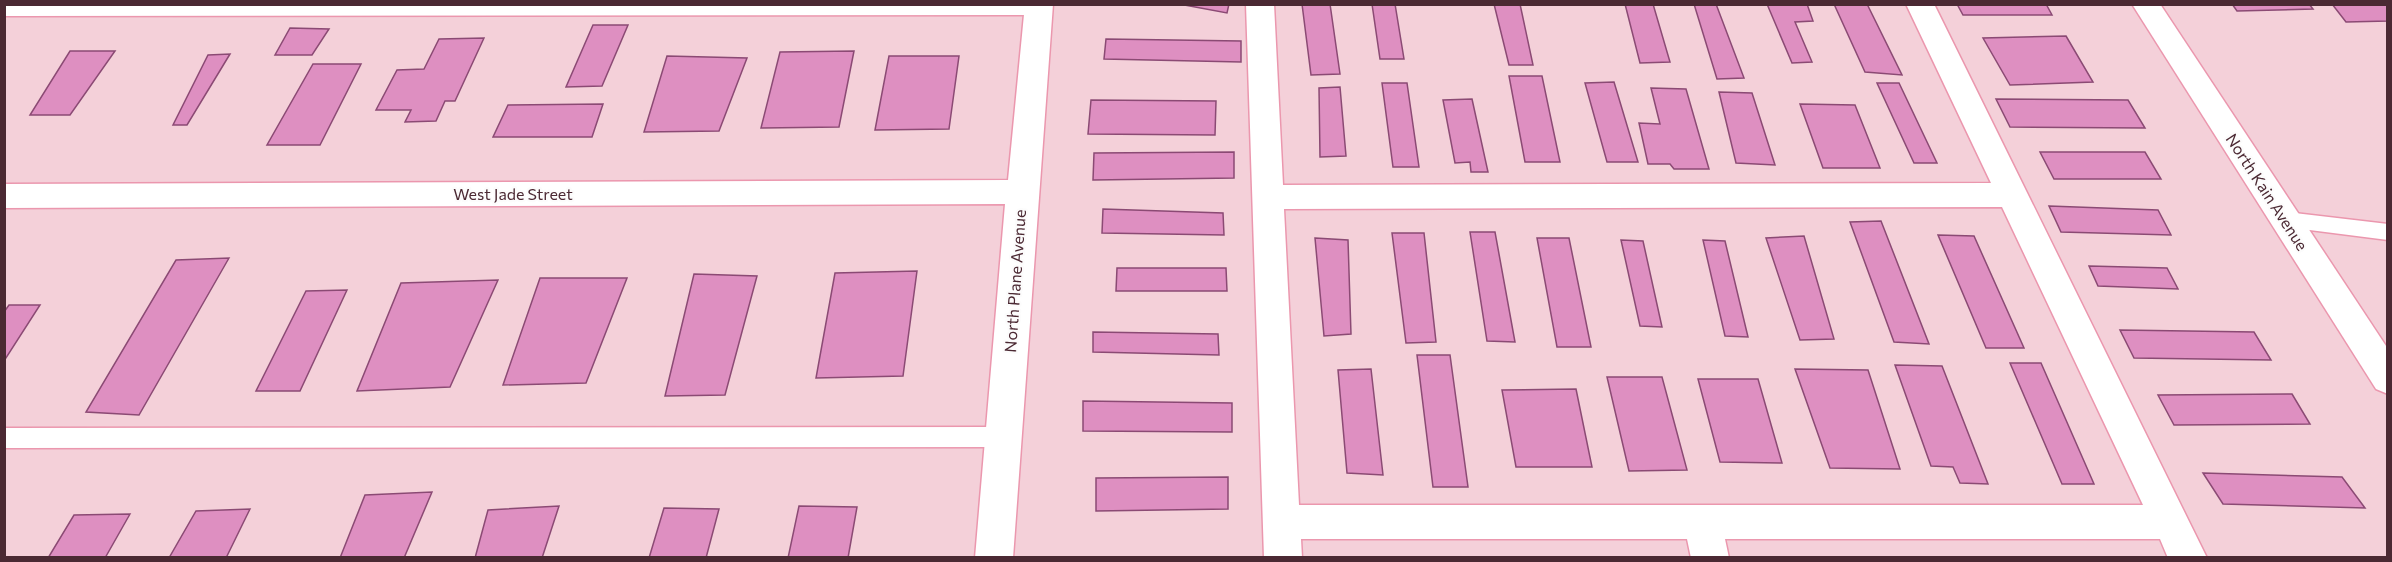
<svg xmlns="http://www.w3.org/2000/svg" width="2392" height="562" font-family="Commissioner,sans-serif">
<rect width="100%" height="100%" fill="#f4d0d9"/>
<!-- building -->
<path fill="#de8fc1" stroke="#8b4a74" stroke-width="1.5" d="M 1179,4 L 1229,4 L 1227,13 Z
M 1302,4 L 1330,4 L 1340,74 L 1311,75 Z
M 1372,4 L 1395,4 L 1404,59 L 1380,59 Z
M 1494,4 L 1520,4 L 1533,65 L 1509,65 Z
M 1625,4 L 1653,4 L 1670,62 L 1640,63 Z
M 1694,4 L 1716,4 L 1744,78 L 1717,79 Z
M 1767,4 L 1807,4 L 1813,21 L 1795,22 L 1812,62 L 1792,63 Z
M 1834,4 L 1867,4 L 1902,75 L 1865,72 Z
M 1957,4 L 2046,4 L 2052,15 L 1963,15 Z
M 2232,4 L 2309,4 L 2313,9 L 2237,11 Z
M 2332,4 L 2388,4 L 2388,21 L 2346,22 Z
M 593,25 L 628,25 L 602,86 L 566,87 Z
M 290,28 L 329,29 L 312,55 L 275,55 Z
M 2066,36 L 2093,82 L 2010,85 L 1983,38 Z
M 484,38 L 455,101 L 445,101 L 436,121 L 405,122 L 411,110 L 376,110 L 397,70 L 424,69 L 439,39 Z
M 1106,39 L 1241,41 L 1241,62 L 1104,59 Z
M 70,51 L 115,51 L 70,115 L 30,115 Z
M 854,51 L 839,127 L 761,128 L 780,52 Z
M 230,54 L 187,125 L 173,125 L 208,55 Z
M 667,56 L 747,58 L 719,131 L 644,132 Z
M 889,56 L 959,56 L 949,129 L 875,130 Z
M 313,64 L 361,64 L 320,145 L 267,145 Z
M 1509,76 L 1542,76 L 1560,162 L 1525,162 Z
M 1614,82 L 1638,162 L 1607,162 L 1585,83 Z
M 1382,83 L 1407,83 L 1419,167 L 1393,167 Z
M 1877,83 L 1899,83 L 1937,163 L 1914,163 Z
M 1340,87 L 1346,156 L 1320,157 L 1319,88 Z
M 1651,88 L 1686,89 L 1709,169 L 1674,169 L 1670,164 L 1648,164 L 1639,123 L 1660,124 Z
M 1719,92 L 1752,93 L 1775,165 L 1736,163 Z
M 1472,99 L 1488,172 L 1471,172 L 1470,162 L 1455,163 L 1443,100 Z
M 1996,99 L 2128,100 L 2145,128 L 2010,127 Z
M 1091,100 L 1216,101 L 1215,135 L 1088,134 Z
M 603,104 L 592,137 L 493,137 L 508,105 Z
M 1800,104 L 1855,105 L 1880,168 L 1823,168 Z
M 1234,152 L 1234,178 L 1093,180 L 1094,153 Z
M 2040,152 L 2145,152 L 2161,179 L 2054,179 Z
M 2049,206 L 2158,210 L 2171,235 L 2061,232 Z
M 1103,209 L 1223,213 L 1224,235 L 1102,233 Z
M 1881,221 L 1929,344 L 1894,342 L 1850,222 Z
M 1470,232 L 1495,232 L 1515,342 L 1487,341 Z
M 1392,233 L 1424,233 L 1436,342 L 1406,343 Z
M 1938,235 L 1974,236 L 2024,348 L 1986,348 Z
M 1804,236 L 1834,339 L 1800,340 L 1766,238 Z
M 1315,238 L 1348,240 L 1351,334 L 1324,336 Z
M 1537,238 L 1569,238 L 1591,347 L 1557,347 Z
M 1621,240 L 1643,241 L 1662,327 L 1640,326 Z
M 1703,240 L 1725,241 L 1748,337 L 1725,336 Z
M 229,258 L 139,415 L 86,412 L 176,260 Z
M 2089,266 L 2167,268 L 2178,289 L 2098,286 Z
M 1117,268 L 1226,268 L 1227,291 L 1116,291 Z
M 917,271 L 903,376 L 816,378 L 835,273 Z
M 694,274 L 757,276 L 725,395 L 665,396 Z
M 540,278 L 627,278 L 586,383 L 503,385 Z
M 498,280 L 450,387 L 357,391 L 401,283 Z
M 347,290 L 300,391 L 256,391 L 306,291 Z
M 9,305 L 40,305 L 4,361 L 4,312 Z
M 2120,330 L 2254,332 L 2271,360 L 2134,358 Z
M 1093,332 L 1218,334 L 1219,355 L 1093,352 Z
M 1417,355 L 1450,355 L 1468,487 L 1433,487 Z
M 2010,363 L 2041,363 L 2094,484 L 2062,484 Z
M 1895,365 L 1942,366 L 1988,484 L 1960,483 L 1953,467 L 1931,466 Z
M 1371,369 L 1383,475 L 1347,473 L 1338,370 Z
M 1795,369 L 1868,370 L 1900,469 L 1830,468 Z
M 1607,377 L 1662,377 L 1687,470 L 1629,471 Z
M 1698,379 L 1758,379 L 1782,463 L 1720,462 Z
M 1576,389 L 1592,467 L 1516,467 L 1502,390 Z
M 2292,394 L 2310,424 L 2174,425 L 2158,395 Z
M 1083,401 L 1232,403 L 1232,432 L 1083,431 Z
M 2203,473 L 2342,477 L 2365,508 L 2223,504 Z
M 1228,477 L 1228,509 L 1096,511 L 1096,478 Z
M 432,492 L 404,558 L 340,558 L 365,495 Z
M 559,506 L 542,558 L 475,558 L 488,510 Z
M 799,506 L 857,507 L 848,558 L 788,558 Z
M 664,508 L 719,509 L 706,558 L 649,558 Z
M 250,509 L 226,558 L 169,558 L 196,511 Z
M 130,514 L 105,558 L 48,558 L 74,515 Z"/>
<g fill="none" stroke-linecap="round" stroke-linejoin="round">
<!-- lane casing -->
<g stroke="#eb97ae" stroke-width="3">
<path id="lane" d="M 4,4 L 1044,4 L 1048,9 L 1045,13 L 1039,15 L 4,16 Z
M 2285,212 L 2388,224 L 2388,240 L 2278,226 L 2275,220 L 2278,214 Z
M 1004,427 L 1012,430 L 1015,437 L 1012,444 L 1004,447 L 4,448 L 4,428 Z"/>
</g>
<!-- street casing -->
<g stroke="#eb97ae" stroke-width="3">
<path id="street" d="M 1025,4 L 1053,4 L 1013,558 L 975,558 L 1005,204 L 4,208 L 4,184 L 1008,180 Z
M 1246,4 L 1274,4 L 1283,185 L 1991,183 L 1906,4 L 1934,4 L 2207,558 L 2168,558 L 2160,539 L 1725,539 L 1729,558 L 1691,558 L 1687,539 L 1301,539 L 1302,558 L 1264,558 ZM 2002,207 L 2143,505 L 1299,505 L 1284,209 Z"/>
</g>
<!-- secondary casing -->
<g stroke="#eb97ae" stroke-width="3">
<path id="secondary" d="M 2132,4 L 2160,4 L 2388,349 L 2388,394 L 2376,389 Z"/>
</g>
<!-- lane -->
<use href="#lane" fill="#fff" fill-rule="evenodd"/>
<!-- street -->
<use href="#street" fill="#fff" fill-rule="evenodd"/>
<!-- secondary -->
<use href="#secondary" fill="#fff" fill-rule="evenodd"/>
</g>
<g text-anchor="middle" stroke-width="4.5" stroke-linejoin="round" paint-order="stroke">
<!-- street labels -->
<g font-size="16" fill="#4b2933" stroke="#fcfcfc">
<text transform="translate(2267 192) rotate(57)" y="6">North Kain Avenue</text>
<text x="513" y="200">West Jade Street</text>
<text transform="translate(1015 281) rotate(-86)" y="6">North Plane Avenue</text>
</g>
</g>
<!-- border -->
<rect width="2392" height="562" fill="none" stroke="#4b2933" stroke-width="12"/>
</svg>
